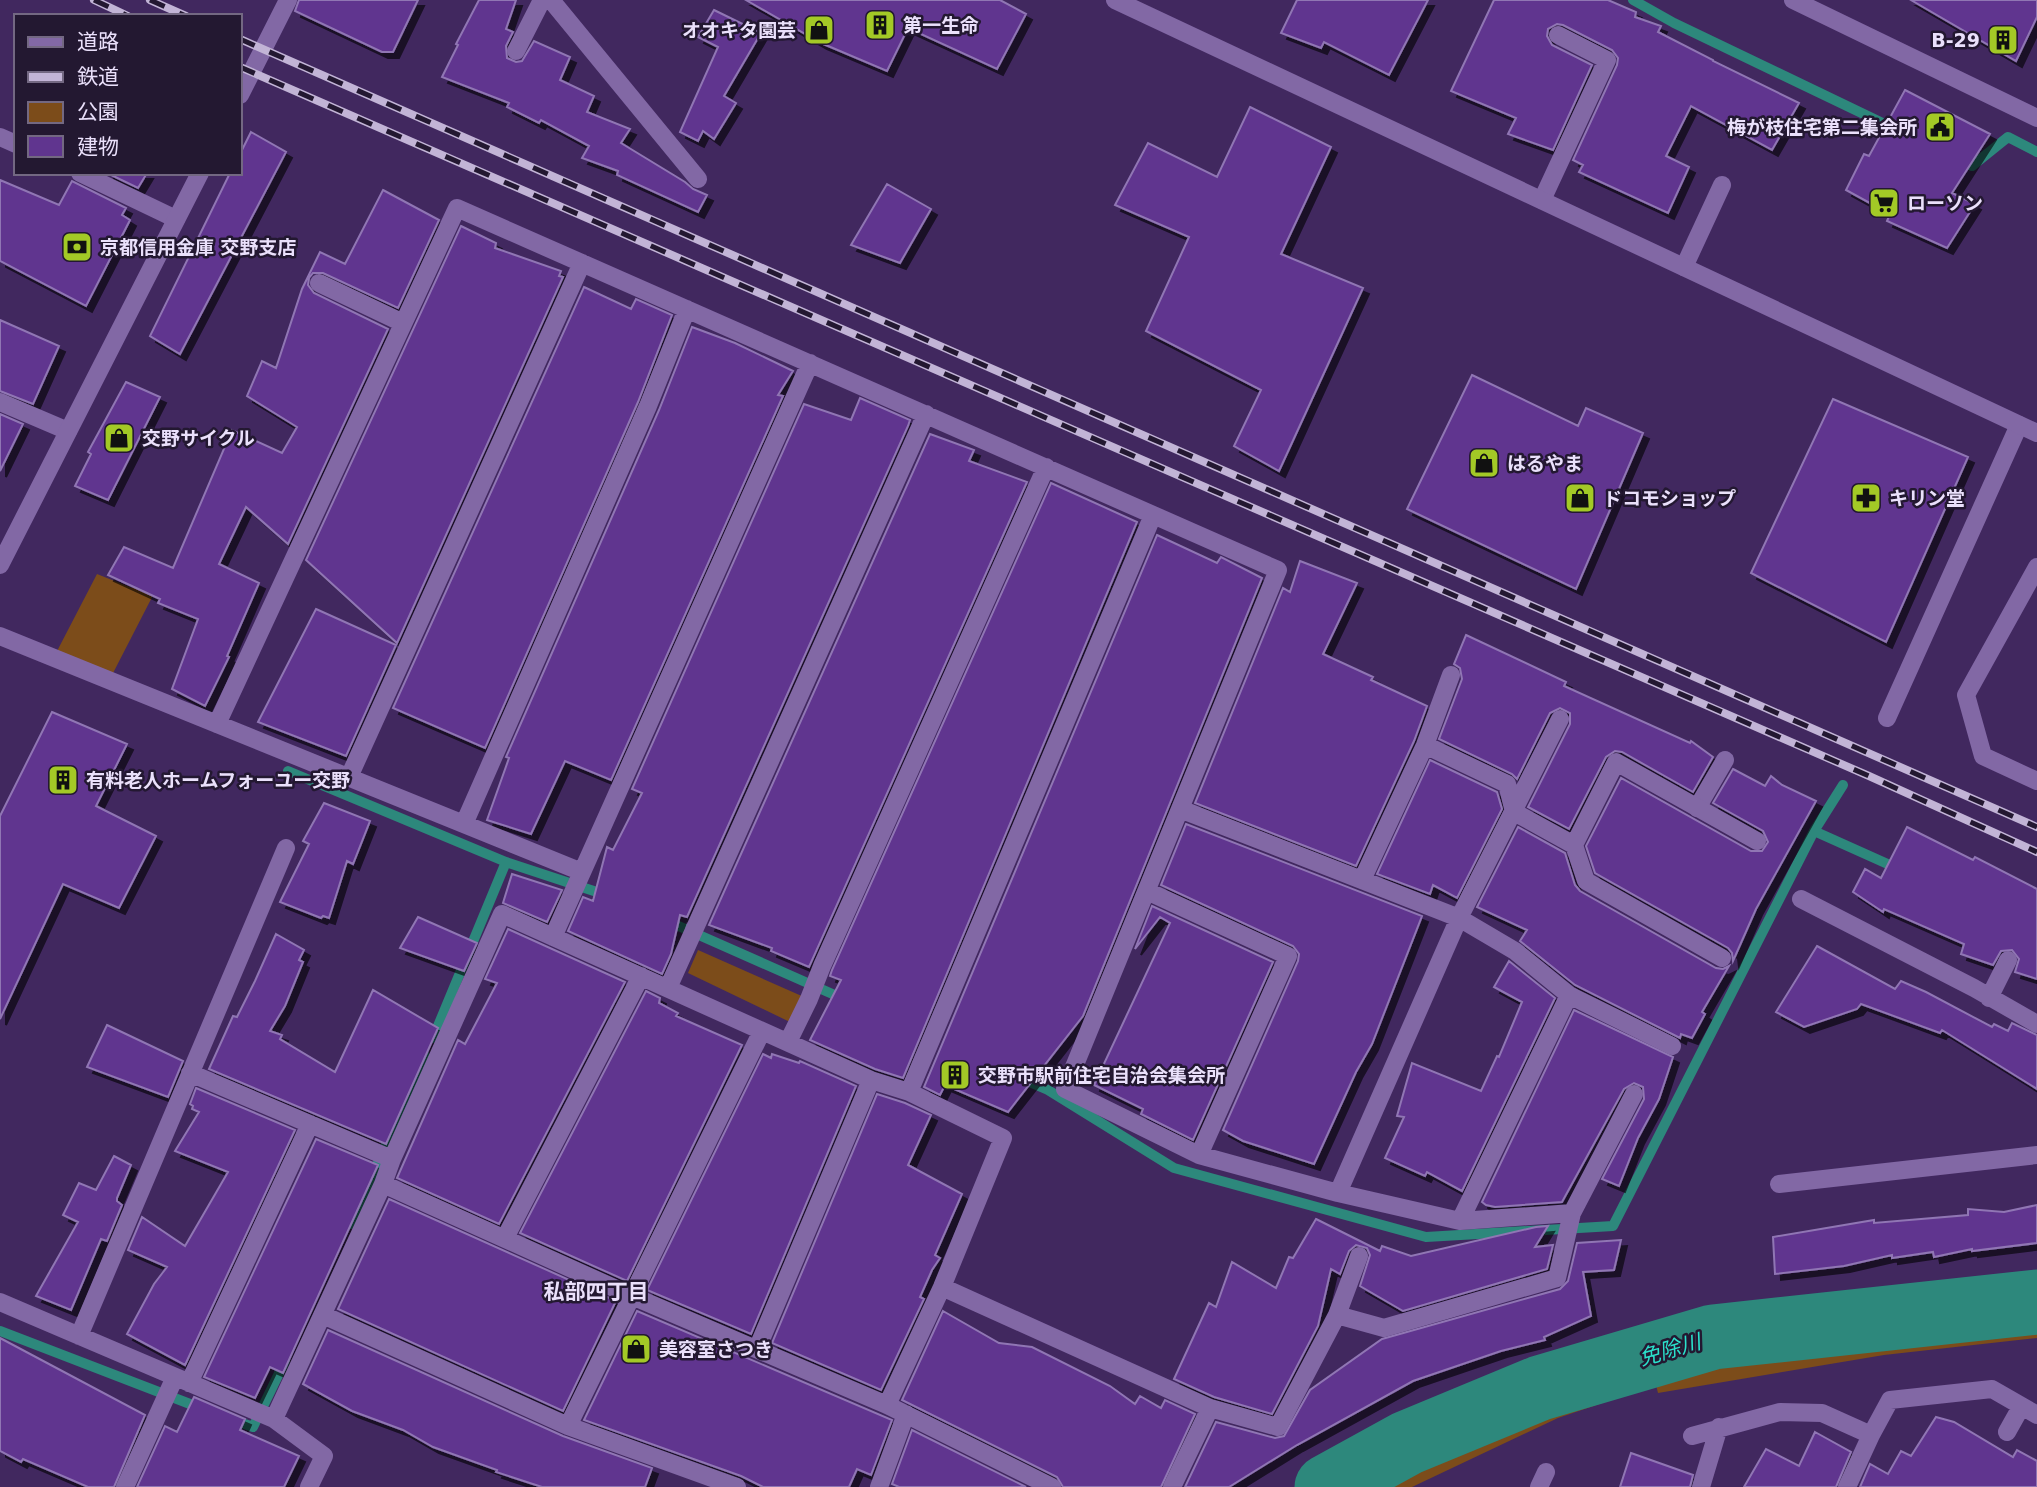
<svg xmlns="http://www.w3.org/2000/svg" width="2037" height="1487" font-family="'DejaVu Sans','Noto Sans JP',sans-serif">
<defs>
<filter id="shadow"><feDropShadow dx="6" dy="6" stdDeviation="0" flood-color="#0009"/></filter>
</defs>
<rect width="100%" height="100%" fill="#41285f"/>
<!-- green -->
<path fill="#7c4c1a" d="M 149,561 L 166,570 L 111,677 L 55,655 L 97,574 L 132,588 Z
M 698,950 L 804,997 L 790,1022 L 688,973 Z
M 2037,1309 L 2037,1338 L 1884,1355 L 1658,1393 L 1651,1365 C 1775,1335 1910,1318 2037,1309 Z
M 1624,1370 L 1632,1393 L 1558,1418 L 1412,1487 L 1343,1487 L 1406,1448 L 1540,1397 Z"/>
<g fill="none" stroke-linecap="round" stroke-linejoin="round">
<!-- stream -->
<path stroke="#2d887c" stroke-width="10" d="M 1633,0 L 1674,23 L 1897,130
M 1959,159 L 1972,166 L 2008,137 L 2037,152
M 288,771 L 506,862 L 609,896
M 1814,831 L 1901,870
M 665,920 L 846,1000
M 433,1038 L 506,862
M 1020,1078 L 1048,1090 L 1174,1168 L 1426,1237 L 1613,1226 L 1814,831 L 1843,785
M 351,1224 L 425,1056
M 0,1331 L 203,1409
M 231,1419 L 253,1427 L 285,1361"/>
<!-- river -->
<path stroke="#2d887c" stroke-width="65" d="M 1327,1487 L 1407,1443 L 1540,1388 L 1713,1337 L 2037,1302"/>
</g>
<!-- building -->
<path fill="#60358f" stroke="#9076b4" stroke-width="2" filter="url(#shadow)" d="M 299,0 L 418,0 L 393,52 L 382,52 L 295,11 Z
M 479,0 L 516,0 L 506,29 L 513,32 L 506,46 L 507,58 L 516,62 L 522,61 L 534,41 L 570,57 L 560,80 L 594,96 L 587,112 L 630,129 L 621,143 L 685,182 L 693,189 L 707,195 L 698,212 L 617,175 L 618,171 L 582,158 L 589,146 L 541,120 L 539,123 L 507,107 L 509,103 L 442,77 L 458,45 L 456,44 Z
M 746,0 L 1000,0 L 1026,14 L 997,69 L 908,28 L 887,71 L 821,43 Z
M 1297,0 L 1428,0 L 1389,75 L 1324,42 L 1321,48 L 1281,33 Z
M 1494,0 L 1608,0 L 1636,12 L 1635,17 L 1661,26 L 1658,32 L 1713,60 L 1713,61 L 1799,103 L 1772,150 L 1691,106 L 1666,156 L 1689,167 L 1668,213 L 1579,172 L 1583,165 L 1573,160 L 1617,65 L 1618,58 L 1612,50 L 1563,25 L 1557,24 L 1548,29 L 1547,36 L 1552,45 L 1592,65 L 1553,150 L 1508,134 L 1516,118 L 1451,91 Z
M 1911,0 L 2037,0 L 2037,17 L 2016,61 Z
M 714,10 L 761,33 L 724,96 L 736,103 L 714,139 L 703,131 L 698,141 L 680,132 L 718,47 L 698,37 Z
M 1905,90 L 1990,134 L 1952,193 L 1975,204 L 1947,248 L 1887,221 L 1890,214 L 1846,190 L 1864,154 L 1869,156 Z
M 1250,107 L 1331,147 L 1281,254 L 1363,288 L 1279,471 L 1234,446 L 1261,390 L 1146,331 L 1189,237 L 1115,205 L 1148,143 L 1217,177 Z
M 251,132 L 286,152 L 180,354 L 150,336 L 230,173 L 240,173 L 240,154 Z
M 107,173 L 147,173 L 138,188 Z
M 0,180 L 59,205 L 72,181 L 126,208 L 122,215 L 130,220 L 86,306 L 0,261 Z
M 887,184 L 931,209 L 900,263 L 851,245 Z
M 383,190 L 439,220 L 398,308 L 323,273 L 313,273 L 309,278 L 308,285 L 314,293 L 388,329 L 288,544 L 246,507 L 219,564 L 259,583 L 227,656 L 229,657 L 205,706 L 172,689 L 198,619 L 158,603 L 160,599 L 108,575 L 124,547 L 173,568 L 232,430 L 282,453 L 297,427 L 247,396 L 262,361 L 276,368 L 302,289 L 320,252 L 345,264 Z
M 461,226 L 496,243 L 495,248 L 561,271 L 559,276 L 563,277 L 397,643 L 306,560 Z
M 584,287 L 631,309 L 636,299 L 672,315 L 638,402 L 485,748 L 393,708 Z
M 0,320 L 59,346 L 33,404 L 0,391 Z
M 692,327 L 735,343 L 793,371 L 778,395 L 783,396 L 611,780 L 565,761 L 531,834 L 487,820 L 509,758 L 506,757 L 659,410 Z
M 1472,375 L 1578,426 L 1586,408 L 1643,433 L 1576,589 L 1407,509 Z
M 126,382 L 160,397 L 108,500 L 75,486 L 91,454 L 88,452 Z
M 860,398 L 910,420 L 908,426 L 687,917 L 680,915 L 671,954 L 662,974 L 568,931 L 583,897 L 593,901 L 607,847 L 613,850 L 642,793 L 632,789 L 804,404 L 851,420 Z
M 1833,399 L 1968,457 L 1886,642 L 1751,573 Z
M 0,414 L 23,424 L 0,471 Z
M 930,434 L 974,450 L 969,461 L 1027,482 L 809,967 L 771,951 L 772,948 L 709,925 Z
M 1051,483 L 1137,522 L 903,1078 L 875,1069 L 810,1040 L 841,980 L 830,976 L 832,970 Z
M 1157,535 L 1217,563 L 1221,557 L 1262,578 L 1083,1016 L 1008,1112 L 945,1085 L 940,1095 L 924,1087 Z
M 1300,561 L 1357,583 L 1323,654 L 1373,677 L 1371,680 L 1427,706 L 1414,741 L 1356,866 L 1195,803 L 1283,588 L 1290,592 Z
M 316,609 L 396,645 L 346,756 L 258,722 Z
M 1466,635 L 1566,682 L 1564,686 L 1690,743 L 1691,741 L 1713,757 L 1693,792 L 1622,752 L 1615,751 L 1606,757 L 1569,829 L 1528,807 L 1570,724 L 1570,713 L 1560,708 L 1550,713 L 1517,779 L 1512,774 L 1439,739 L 1462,679 L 1460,668 L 1454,664 Z
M 52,712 L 127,744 L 96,806 L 156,836 L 119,908 L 63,884 L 0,1019 L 0,816 Z
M 1430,760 L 1497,792 L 1502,809 L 1457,898 L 1433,885 L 1430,894 L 1377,874 Z
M 1733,769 L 1765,786 L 1771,776 L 1782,785 L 1816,801 L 1756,909 L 1733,961 L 1732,953 L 1728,948 L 1595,873 L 1586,846 L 1621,778 L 1751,851 L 1762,851 L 1768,842 L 1763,831 L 1713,803 Z
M 324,803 L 370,821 L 353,864 L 347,861 L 329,918 L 323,916 L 321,918 L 280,902 L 309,844 L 303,841 Z
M 1186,824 L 1422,916 L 1372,1044 L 1356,1072 L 1314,1164 L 1243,1141 L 1223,1130 L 1298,961 L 1299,954 L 1293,946 L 1161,885 Z
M 1518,827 L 1565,853 L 1575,885 L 1580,891 L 1716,968 L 1723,969 L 1729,966 L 1702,1012 L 1705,1014 L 1692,1038 L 1681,1034 L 1680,1038 L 1575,985 L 1520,941 L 1527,930 L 1477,907 Z
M 1907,827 L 1973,860 L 1975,857 L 2037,889 L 2037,979 L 2015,972 L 2019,959 L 2012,950 L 2001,951 L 1993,965 L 1961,954 L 1964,944 L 1884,909 L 1883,912 L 1853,892 L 1865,869 L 1881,878 Z
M 512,874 L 562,890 L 547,922 L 503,903 Z
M 1152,906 L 1273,962 L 1193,1140 L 1141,1114 L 1143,1109 L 1094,1085 L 1170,923 L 1160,917 L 1135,949 Z
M 418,917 L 477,943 L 464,971 L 400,948 Z
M 508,929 L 625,982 L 499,1224 L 397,1178 L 458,1040 L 465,1044 L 497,983 L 485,979 Z
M 276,934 L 304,950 L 299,960 L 303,962 L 285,1006 L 270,1031 L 282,1035 L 280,1039 L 335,1072 L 373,990 L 438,1028 L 386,1144 L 209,1069 L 233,1016 L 237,1017 L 255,981 Z
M 1817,946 L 1895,989 L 1901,981 L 1926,992 L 1992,1027 L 1994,1024 L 2008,1031 L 2012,1023 L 2037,1035 L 2037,1089 L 1942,1030 L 1940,1033 L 1861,1004 L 1857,1009 L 1804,1027 L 1776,1012 Z
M 1509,961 L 1555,998 L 1462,1191 L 1427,1172 L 1425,1176 L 1385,1158 L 1404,1117 L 1397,1116 L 1412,1063 L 1481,1091 L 1497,1056 L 1499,1057 L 1522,1002 L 1494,987 Z
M 646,991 L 660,998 L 659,1003 L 678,1013 L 676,1016 L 742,1045 L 627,1281 L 520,1233 Z
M 1574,1010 L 1673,1057 L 1659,1099 L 1638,1138 L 1619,1186 L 1602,1179 L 1644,1099 L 1643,1087 L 1634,1083 L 1624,1089 L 1562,1202 L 1495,1207 L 1486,1205 L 1482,1202 Z
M 107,1025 L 183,1061 L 168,1097 L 87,1067 Z
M 763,1054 L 771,1058 L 772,1054 L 799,1063 L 800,1061 L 856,1086 L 751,1334 L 647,1290 Z
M 196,1088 L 295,1130 L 185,1365 L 127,1334 L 154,1284 L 167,1267 L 128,1250 L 142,1217 L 185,1246 L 228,1172 L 175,1151 L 199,1112 L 192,1109 L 193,1106 L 190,1104 Z
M 877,1094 L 905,1103 L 931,1115 L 908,1165 L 962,1194 L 935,1255 L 940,1258 L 932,1270 L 920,1297 L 924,1299 L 881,1390 L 772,1343 Z
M 316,1139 L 378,1165 L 283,1373 L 270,1367 L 255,1398 L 204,1377 Z
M 114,1156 L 131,1165 L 117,1198 L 117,1201 L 122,1205 L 107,1241 L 101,1239 L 71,1310 L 36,1296 L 78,1222 L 63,1215 L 79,1183 L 96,1190 Z
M 389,1199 L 616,1301 L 563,1411 L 338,1309 Z
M 2037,1205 L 2037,1243 L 1972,1251 L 1972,1249 L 1934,1257 L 1933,1252 L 1892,1258 L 1892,1255 L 1844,1266 L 1775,1274 L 1773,1237 L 1874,1220 L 1874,1223 L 1968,1215 L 1968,1209 L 2004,1212 Z
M 1316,1219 L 1380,1251 L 1382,1246 L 1411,1256 L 1536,1227 L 1548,1226 L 1535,1247 L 1553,1245 L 1547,1269 L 1403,1311 L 1360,1286 L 1370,1255 L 1367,1248 L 1356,1245 L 1349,1251 L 1340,1274 L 1331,1269 L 1318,1326 L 1272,1414 L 1214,1397 L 1174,1379 L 1209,1303 L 1216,1307 L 1232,1262 L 1276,1288 L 1289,1257 L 1293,1258 Z
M 1621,1240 L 1614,1270 L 1583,1272 L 1591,1316 L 1544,1337 L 1545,1340 L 1501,1351 L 1413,1381 L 1297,1445 L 1229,1487 L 1185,1487 L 1216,1422 L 1275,1438 L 1284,1436 L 1310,1390 L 1382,1339 L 1560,1289 L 1568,1281 L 1577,1243 Z
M 637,1311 L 892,1420 L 871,1475 L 857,1469 L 849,1487 L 763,1487 L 741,1476 L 584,1420 Z
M 943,1311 L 999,1343 L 1032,1347 L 1110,1386 L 1135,1404 L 1140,1396 L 1161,1408 L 1165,1400 L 1195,1414 L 1161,1487 L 1063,1487 L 1057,1477 L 902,1400 Z
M 328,1330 L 563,1436 L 652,1468 L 645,1487 L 542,1487 L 496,1472 L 497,1470 L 433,1447 L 403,1430 L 352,1411 L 303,1384 Z
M 0,1338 L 145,1415 L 114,1487 L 88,1487 L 23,1459 L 21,1462 L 0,1451 Z
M 194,1397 L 245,1419 L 240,1430 L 299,1456 L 284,1487 L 137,1487 L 165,1426 L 177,1432 Z
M 1936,1417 L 1954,1422 L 2013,1457 L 2017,1450 L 2037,1461 L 2037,1487 L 1860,1487 L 1870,1464 L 1888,1474 L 1901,1451 L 1911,1456 Z
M 912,1430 L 1026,1487 L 899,1487 L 892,1484 Z
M 1815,1432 L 1851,1452 L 1836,1487 L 1744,1487 L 1766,1449 L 1799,1466 Z
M 1631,1453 L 1693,1475 L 1690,1487 L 1620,1487 Z"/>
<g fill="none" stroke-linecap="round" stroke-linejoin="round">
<!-- service -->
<path stroke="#8268a5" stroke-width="18" d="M 2037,567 L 1966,695 L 1983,756 L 2037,781
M 1887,718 L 2019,425
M 1697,808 L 1725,760"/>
<!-- minor -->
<path stroke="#8268a5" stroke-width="18" d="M 551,0 L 698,179
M 1793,0 L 2037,118
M 516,51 L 542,0
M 0,137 L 16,144
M 80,173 L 176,219
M 1542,200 L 1607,60 L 1558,35
M 1684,267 L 1722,185
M 319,283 L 403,323
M 0,402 L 68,431
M 0,636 L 582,872
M 217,724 L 457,208 L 1278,570 L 1065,1089 L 1199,1155 L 1338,1193 L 1460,1221 L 1572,1213
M 1425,745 L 1451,675
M 349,777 L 582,263
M 1180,809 L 1459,918 L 1515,951 L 1569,995 L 1672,1046
M 464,824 L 648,406 L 687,309
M 1362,880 L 1425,745 L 1507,784 L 1514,812 L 1574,845
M 1147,891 L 1288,956 L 1199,1155
M 1801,899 L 1974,988 L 2037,1024
M 553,937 L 810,363
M 1722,958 L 1586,881 L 1574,845 L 1616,762 L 1757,841
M 668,988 L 926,414
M 1989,998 L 2008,960
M 788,1042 L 809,999 L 822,966 L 1046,467
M 190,1073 L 392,1159
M 909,1092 L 1153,515
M 383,1184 L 632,1296 L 887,1405 L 1052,1487
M 1779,1184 L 2037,1155
M 1338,1193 L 1459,918 L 1560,719
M 1460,1221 L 1569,995
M 505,1238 L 641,976
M 942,1287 L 1210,1408 L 1278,1427 L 1337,1315 L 1384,1328 L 1557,1278 L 1572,1213 L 1634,1094
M 0,1302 L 274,1419 L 383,1184 L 392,1159 L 502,914 L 871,1080 L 909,1092 L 1003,1138 L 942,1287 L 887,1405
M 323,1315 L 568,1426 L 737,1487
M 1337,1315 L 1359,1256
M 79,1336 L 286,848
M 757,1349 L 871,1080
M 189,1383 L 310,1124
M 274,1419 L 324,1456 L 309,1487
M 568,1426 L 762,1031
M 2007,1432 L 2021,1407
M 1871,1435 L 1890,1400 L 1992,1389 L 2037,1415
M 1692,1436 L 1780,1412 L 1822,1413 L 1871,1435 L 1847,1487
M 125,1487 L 175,1377
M 879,1487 L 906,1414
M 1172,1487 L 1210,1408
M 1539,1487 L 1546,1472
M 1701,1487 L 1719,1427"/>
<!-- tertiary -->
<path stroke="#8268a5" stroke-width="18" d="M 1115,0 L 2037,433
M 240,95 L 288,0
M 0,565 L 200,173"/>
<!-- rail casing -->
<g stroke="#c2b4d6" stroke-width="8">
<path id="rail" d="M 94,0 L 128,16
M 150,0 L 186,16
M 240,39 L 2037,827
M 240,67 L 1869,776 L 2037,852"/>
</g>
<!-- rail -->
<use href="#rail" stroke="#231831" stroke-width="5" stroke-dasharray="16" stroke-linecap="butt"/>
</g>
<!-- icons -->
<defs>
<g id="building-square" transform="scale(1.575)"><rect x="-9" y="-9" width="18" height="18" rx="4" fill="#a3c926" stroke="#231831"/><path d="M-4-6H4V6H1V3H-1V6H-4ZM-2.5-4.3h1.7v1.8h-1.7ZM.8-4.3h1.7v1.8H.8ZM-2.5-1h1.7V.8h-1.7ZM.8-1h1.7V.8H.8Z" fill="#111"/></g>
<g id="shop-square" transform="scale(1.575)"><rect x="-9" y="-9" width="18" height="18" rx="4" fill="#a3c926" stroke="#231831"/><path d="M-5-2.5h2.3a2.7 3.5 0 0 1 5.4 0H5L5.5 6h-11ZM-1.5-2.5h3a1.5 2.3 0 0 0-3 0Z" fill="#111"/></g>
<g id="civic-square" transform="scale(1.575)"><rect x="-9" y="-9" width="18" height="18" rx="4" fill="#a3c926" stroke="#231831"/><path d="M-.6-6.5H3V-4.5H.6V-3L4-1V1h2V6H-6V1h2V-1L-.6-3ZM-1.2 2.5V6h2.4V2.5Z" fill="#111"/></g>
<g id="supermarket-square" transform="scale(1.575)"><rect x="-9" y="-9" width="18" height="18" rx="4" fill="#a3c926" stroke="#231831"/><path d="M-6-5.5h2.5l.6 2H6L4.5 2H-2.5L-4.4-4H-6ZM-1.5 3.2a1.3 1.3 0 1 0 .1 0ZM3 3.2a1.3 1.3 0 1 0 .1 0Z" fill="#111"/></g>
<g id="bank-square" transform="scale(1.575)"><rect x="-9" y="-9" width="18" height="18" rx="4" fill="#a3c926" stroke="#231831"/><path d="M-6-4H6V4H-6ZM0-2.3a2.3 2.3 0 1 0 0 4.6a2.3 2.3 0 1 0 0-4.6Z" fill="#111"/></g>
<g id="pharmacy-square" transform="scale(1.575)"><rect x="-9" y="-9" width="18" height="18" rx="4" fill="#a3c926" stroke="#231831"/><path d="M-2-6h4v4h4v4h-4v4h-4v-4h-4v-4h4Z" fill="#111"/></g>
</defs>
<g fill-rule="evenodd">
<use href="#building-square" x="880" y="25"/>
<use href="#shop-square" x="819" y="30"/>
<use href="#building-square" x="2003" y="40"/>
<use href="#civic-square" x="1940" y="127"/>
<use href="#supermarket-square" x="1884" y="203"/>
<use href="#bank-square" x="77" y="247"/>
<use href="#shop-square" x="119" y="438"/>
<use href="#shop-square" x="1484" y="463"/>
<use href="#shop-square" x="1580" y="498"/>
<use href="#pharmacy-square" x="1866" y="498"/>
<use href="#building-square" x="63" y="780"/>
<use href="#building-square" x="955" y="1075"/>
<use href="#shop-square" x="636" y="1349"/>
</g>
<g text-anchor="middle" stroke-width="5" stroke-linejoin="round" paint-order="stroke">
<!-- poi labels -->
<g font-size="19" font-weight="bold" fill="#eae0fb" stroke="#231831" text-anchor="start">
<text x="903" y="32">第一生命</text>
<text x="796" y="37" text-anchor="end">オオキタ園芸</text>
<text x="1980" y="47" text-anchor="end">B-29</text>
<text x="1917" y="134" text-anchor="end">梅が枝住宅第二集会所</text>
<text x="1907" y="210">ローソン</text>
<text x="100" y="254">京都信用金庫 交野支店</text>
<text x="142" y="445">交野サイクル</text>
<text x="1507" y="470">はるやま</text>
<text x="1603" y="505">ドコモショップ</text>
<text x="1889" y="505">キリン堂</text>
<text x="86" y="787">有料老人ホームフォーユー交野</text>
<text x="978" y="1082">交野市駅前住宅自治会集会所</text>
<text x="659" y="1356">美容室さつき</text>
</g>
<!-- neighbourhood labels -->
<g font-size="21" font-weight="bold" fill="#eae0fb" stroke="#231831">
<text x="596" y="1299">私部四丁目</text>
</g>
<!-- water labels -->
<g font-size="21" font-style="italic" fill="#2be1cc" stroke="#231831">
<text transform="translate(1670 1350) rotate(-16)" y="7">免除川</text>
</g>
</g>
<!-- legend -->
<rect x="14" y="14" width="228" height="161" fill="#231831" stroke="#736882" stroke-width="2"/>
<rect x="28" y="37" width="35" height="10" fill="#8268a5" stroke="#736882" stroke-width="2"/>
<text x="77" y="49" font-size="21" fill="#eae0fb">道路</text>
<rect x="28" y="72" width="35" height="10" fill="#c2b4d6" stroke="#736882" stroke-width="2"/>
<text x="77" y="84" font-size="21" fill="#eae0fb">鉄道</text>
<rect x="28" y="102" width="35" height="21" fill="#7c4c1a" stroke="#736882" stroke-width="2"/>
<text x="77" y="119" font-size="21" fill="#eae0fb">公園</text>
<rect x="28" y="136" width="35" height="21" fill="#60358f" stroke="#736882" stroke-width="2"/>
<text x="77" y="154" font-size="21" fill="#eae0fb">建物</text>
</svg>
